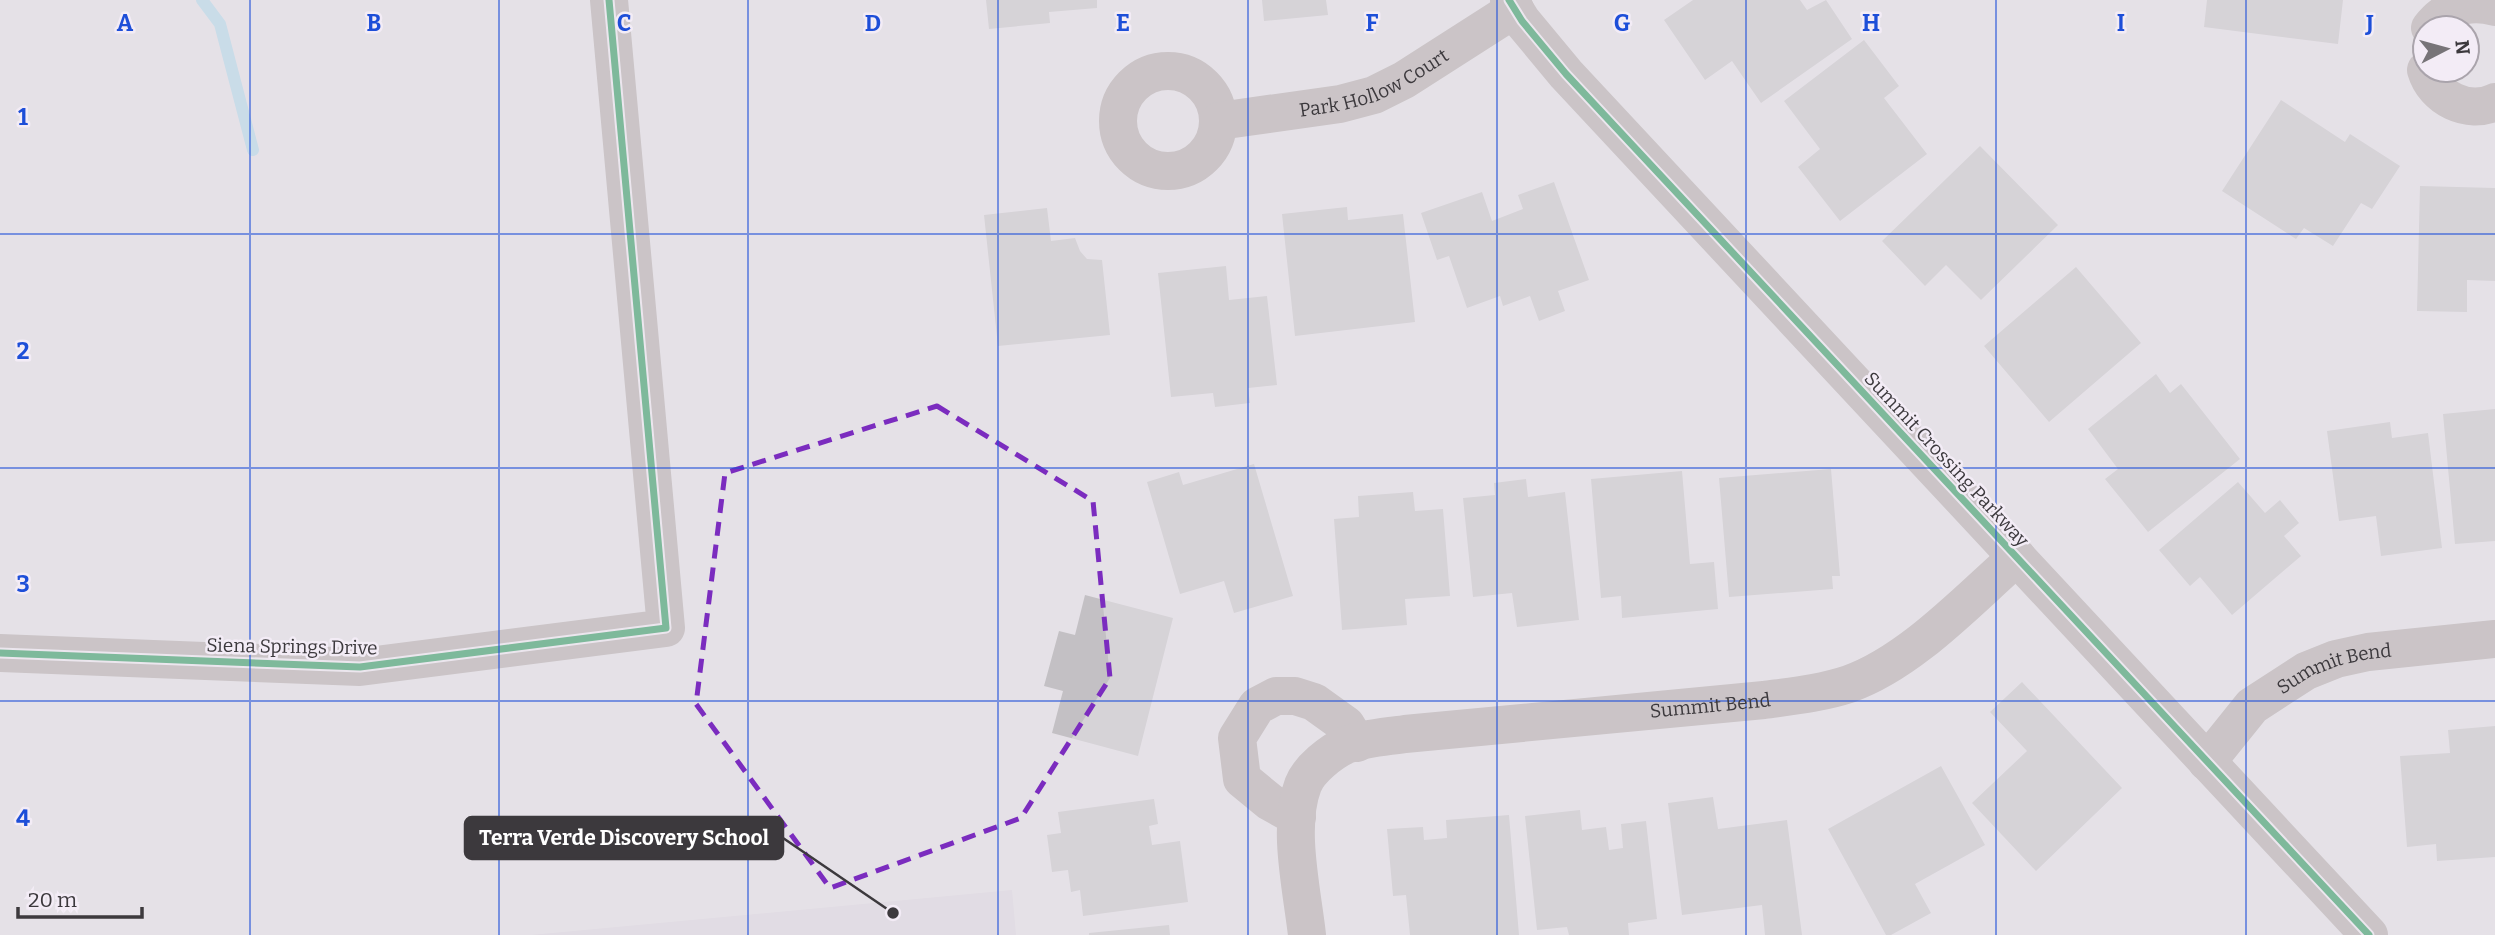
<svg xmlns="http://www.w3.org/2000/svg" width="2495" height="935" font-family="Bitter,serif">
<rect width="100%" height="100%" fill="#e5e1e7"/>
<!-- built -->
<path fill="#dbd4df" d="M 1012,890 L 1016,935 L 531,935 Z"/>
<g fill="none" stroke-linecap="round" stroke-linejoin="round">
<!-- stream -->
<path stroke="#a7d4e9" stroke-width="12" d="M 202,0 L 220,24 L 253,150"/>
</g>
<!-- building -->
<path fill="#c3c0c4" d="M 986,0 L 1097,0 L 1097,8 L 1049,12 L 1050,23 L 989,29 Z
M 1262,0 L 1326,0 L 1328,15 L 1264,21 Z
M 1693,0 L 1800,0 L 1807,10 L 1826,0 L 1852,39 L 1761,103 L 1732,61 L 1705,80 L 1664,20 Z
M 2207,0 L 2343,0 L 2338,44 L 2204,27 Z
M 1864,40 L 1899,86 L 1884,98 L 1927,154 L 1840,221 L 1798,167 L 1820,149 L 1784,101 Z
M 2281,100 L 2345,142 L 2350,134 L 2400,166 L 2372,209 L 2361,203 L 2333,246 L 2304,228 L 2296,239 L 2222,191 Z
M 1980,146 L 2058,225 L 1981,300 L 1946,265 L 1925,286 L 1882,241 Z
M 1554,182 L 1589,280 L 1558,291 L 1565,311 L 1539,321 L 1530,296 L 1503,306 L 1500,296 L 1467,308 L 1449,256 L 1437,260 L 1421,213 L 1482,192 L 1492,221 L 1523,209 L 1518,195 Z
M 2420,186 L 2495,188 L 2495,281 L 2467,280 L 2467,312 L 2417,311 Z
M 1347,207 L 1348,220 L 1403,214 L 1415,322 L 1295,336 L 1282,214 Z
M 1047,208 L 1051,241 L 1075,238 L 1080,251 L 1087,259 L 1102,260 L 1110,335 L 998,346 L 984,215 Z
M 1226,266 L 1229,300 L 1267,296 L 1277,385 L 1248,388 L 1250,403 L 1215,407 L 1213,393 L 1171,397 L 1158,273 Z
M 2076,267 L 2141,343 L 2049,422 L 1984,346 Z
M 2156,374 L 2170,393 L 2181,384 L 2240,459 L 2148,532 L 2105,479 L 2118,469 L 2088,429 Z
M 2495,409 L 2495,541 L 2455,544 L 2443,414 Z
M 2390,422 L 2392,438 L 2428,433 L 2442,548 L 2381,556 L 2376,516 L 2339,521 L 2327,431 Z
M 1254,464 L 1293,596 L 1234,613 L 1224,581 L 1180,594 L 1147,482 L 1179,472 L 1183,485 Z
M 1831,469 L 1840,576 L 1832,576 L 1833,589 L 1729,597 L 1719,478 Z
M 1682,471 L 1690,564 L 1714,562 L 1718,609 L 1622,618 L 1621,596 L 1601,598 L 1591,479 Z
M 1526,479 L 1528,497 L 1565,492 L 1579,620 L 1517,627 L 1512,593 L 1473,597 L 1463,498 L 1495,495 L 1494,483 Z
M 2238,482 L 2265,513 L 2280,500 L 2299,523 L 2284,536 L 2301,556 L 2232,615 L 2200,577 L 2190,586 L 2159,550 Z
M 1413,492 L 1415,511 L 1443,509 L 1450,596 L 1405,599 L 1407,625 L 1342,630 L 1334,519 L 1359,517 L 1358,496 Z
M 1085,595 L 1173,618 L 1138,756 L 1052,733 L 1063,691 L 1044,686 L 1059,631 L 1075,635 Z
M 2022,682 L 2122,788 L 2036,871 L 1972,803 L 2027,751 L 1990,712 Z
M 2495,726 L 2495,857 L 2437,861 L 2436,844 L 2407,847 L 2400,756 L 2450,753 L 2448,730 Z
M 1941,766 L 1985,845 L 1915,884 L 1931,913 L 1891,935 L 1886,935 L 1828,829 Z
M 1713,797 L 1718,829 L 1787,820 L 1802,935 L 1765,935 L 1762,905 L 1682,915 L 1668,803 Z
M 1154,799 L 1158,824 L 1149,826 L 1152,845 L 1180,841 L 1188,902 L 1083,916 L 1080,890 L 1071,892 L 1068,870 L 1052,872 L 1047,835 L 1061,833 L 1058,812 Z
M 1580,810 L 1582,830 L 1606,827 L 1609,850 L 1623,848 L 1621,824 L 1646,821 L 1657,919 L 1628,923 L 1629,935 L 1569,935 L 1567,927 L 1537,930 L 1525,816 Z
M 1509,815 L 1519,935 L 1410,935 L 1406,895 L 1393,896 L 1387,829 L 1423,827 L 1424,840 L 1447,838 L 1446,820 Z
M 1169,925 L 1170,935 L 1089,935 L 1089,933 Z"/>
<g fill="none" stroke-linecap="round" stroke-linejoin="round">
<!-- minor -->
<g stroke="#aaa0a0" stroke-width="38">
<path d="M 1509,0 L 1522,21 L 1566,74 L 2369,935"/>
<path d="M 2430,28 C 2446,7 2469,0 2495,7"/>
<path d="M 2426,70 C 2434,98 2468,115 2495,102"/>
<circle cx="1168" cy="121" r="50"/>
<path id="s1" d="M 1219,121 L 1340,104 L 1374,95 L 1404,80 L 1515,9"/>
<path d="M 0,653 L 360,667 L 666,628 L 609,0"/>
<path id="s2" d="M 2207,762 L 2252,706 L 2306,671 L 2336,659 L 2368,652 L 2495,639"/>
<path d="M 1297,817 L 1270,802 L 1242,779 L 1237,738 L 1257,706 L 1276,696 L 1295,696 L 1314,702 L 1346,725 L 1357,743"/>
<path id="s3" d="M 1307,935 C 1302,890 1287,827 1303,785 C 1309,769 1331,752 1346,745 C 1365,738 1385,737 1405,734 L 1764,700 C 1793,696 1822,693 1849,684 C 1911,662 1968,600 2017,557"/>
</g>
<!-- cycleway casing -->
<g stroke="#f3ecf6" stroke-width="11">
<path id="cycleway" d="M 1509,0 L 1522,21 L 1566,74 L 2369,935
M 0,653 L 360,667 L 666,628 L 609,0"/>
</g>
<!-- cycleway -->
<use href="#cycleway" stroke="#00873e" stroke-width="7"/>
</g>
<!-- marked area -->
<path d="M0 0H2495V935H0ZM 937,406 L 1093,501 L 1110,678 L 1021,818 L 830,888 L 696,704 L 725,473 Z" fill="#e5e1e7" fill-opacity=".55" fill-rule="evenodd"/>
<path fill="none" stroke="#7b2cbf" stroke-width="5" stroke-dasharray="14 9" stroke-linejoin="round" d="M 937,406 L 1093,501 L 1110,678 L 1021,818 L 830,888 L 696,704 L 725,473 Z"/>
<!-- grid -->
<path fill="none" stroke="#1d4ed8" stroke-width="2" stroke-opacity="0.55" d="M 250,0 L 250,935M 499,0 L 499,935M 748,0 L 748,935M 998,0 L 998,935M 1248,0 L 1248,935M 1497,0 L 1497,935M 1746,0 L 1746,935M 1996,0 L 1996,935M 2246,0 L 2246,935M 0,234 L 2495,234M 0,468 L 2495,468M 0,701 L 2495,701"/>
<g text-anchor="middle" stroke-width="5" stroke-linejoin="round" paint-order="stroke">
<!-- street labels -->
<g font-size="19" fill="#3c393d" stroke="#f3ecf6">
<text dy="7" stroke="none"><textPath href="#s1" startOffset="161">Park Hollow Court</textPath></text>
<text transform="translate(1947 459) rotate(47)" y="7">Summit Crossing Parkway</text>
<text transform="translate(292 646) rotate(1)" y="7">Siena Springs Drive</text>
<text dy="7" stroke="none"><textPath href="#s2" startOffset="164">Summit Bend</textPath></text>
<text dy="7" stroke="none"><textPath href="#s3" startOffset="578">Summit Bend</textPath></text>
</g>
</g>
<g font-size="23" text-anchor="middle" font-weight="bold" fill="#1d4ed8" stroke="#f3ecf6" stroke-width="5" stroke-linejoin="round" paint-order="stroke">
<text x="125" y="31">A</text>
<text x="374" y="31">B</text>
<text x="624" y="31">C</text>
<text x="873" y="31">D</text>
<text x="1123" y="31">E</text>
<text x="1372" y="31">F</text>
<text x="1622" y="31">G</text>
<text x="1871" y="31">H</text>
<text x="2121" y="31">I</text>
<text x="2370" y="31">J</text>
<text x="23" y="125">1</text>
<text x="23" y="359">2</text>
<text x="23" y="592">3</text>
<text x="23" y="826">4</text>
</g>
<!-- callouts -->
<path fill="none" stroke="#3c393d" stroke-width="2.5" d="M893 913L783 838"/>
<circle fill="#3c393d" stroke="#f3ecf6" stroke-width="2.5" cx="893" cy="913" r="7"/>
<rect fill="#3c393d" stroke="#3c393d" stroke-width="2.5" x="465" y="817" width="318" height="42" rx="7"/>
<g font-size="21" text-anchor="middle" font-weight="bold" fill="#fff">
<text x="624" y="845">Terra Verde Discovery School</text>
</g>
<!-- north arrow -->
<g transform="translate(2446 49) rotate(84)"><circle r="33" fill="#f3ecf6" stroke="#aaa4ac" stroke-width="2"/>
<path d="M0-5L12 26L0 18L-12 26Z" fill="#777478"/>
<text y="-10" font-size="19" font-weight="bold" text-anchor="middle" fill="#3c393d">N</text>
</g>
<!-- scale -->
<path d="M18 907v10h124v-10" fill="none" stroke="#3c393d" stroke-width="3.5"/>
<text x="28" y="907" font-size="21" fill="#3c393d" stroke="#f3ecf6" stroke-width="5" paint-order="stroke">20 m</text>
</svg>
